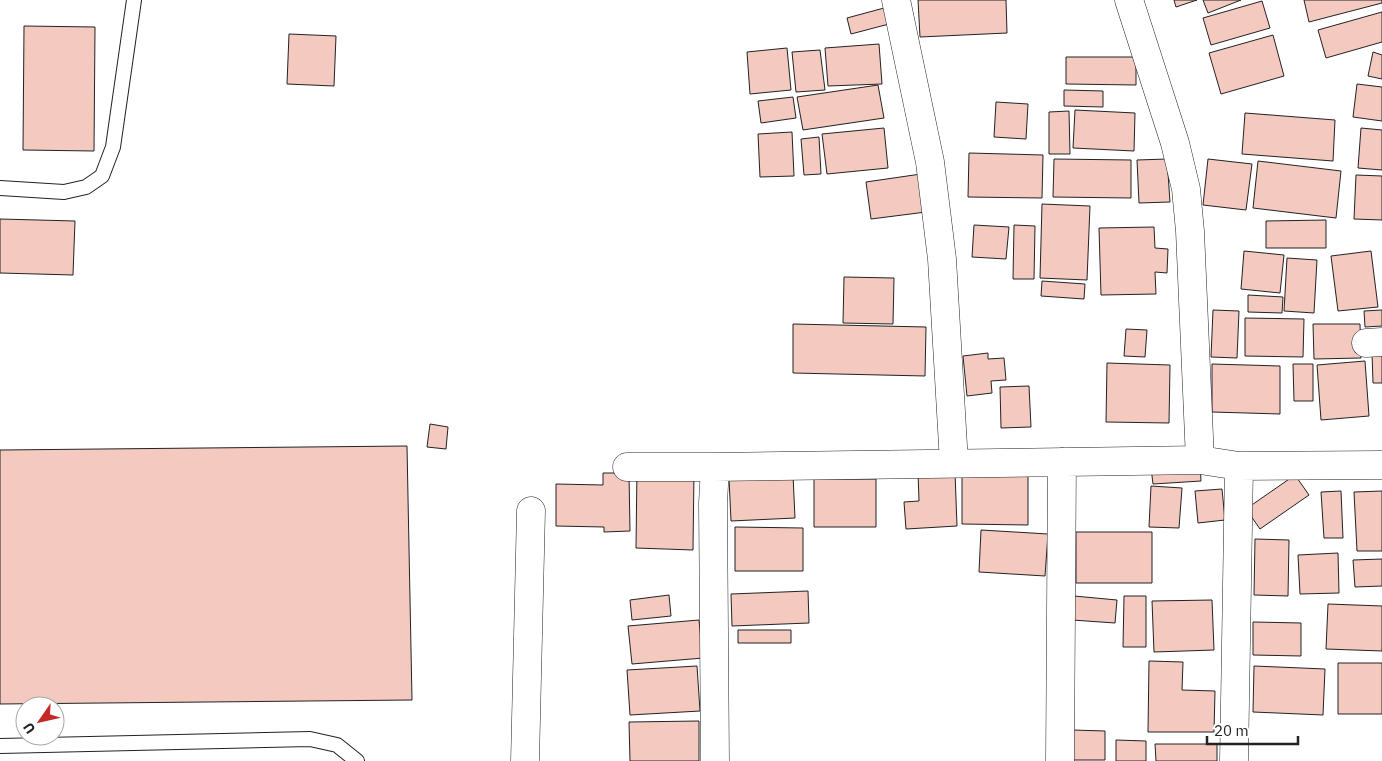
<svg xmlns="http://www.w3.org/2000/svg" width="1382" height="761" font-family="'IBM Plex Sans',sans-serif">
<rect width="100%" height="100%" fill="#fff"/>
<!-- building -->
<path fill="#f3c9c0" stroke="#222" d="M 918,0 L 1006,0 L 1007,33 L 920,37 Z
M 1174,0 L 1197,0 L 1176,7 Z
M 1203,0 L 1241,0 L 1208,13 Z
M 1304,0 L 1382,0 L 1382,3 L 1309,22 Z
M 1262,1 L 1270,28 L 1211,45 L 1203,18 Z
M 884,8 L 889,24 L 851,34 L 847,18 Z
M 1382,12 L 1382,42 L 1326,58 L 1318,30 Z
M 24,26 L 95,27 L 94,151 L 23,150 Z
M 289,34 L 336,36 L 334,86 L 287,84 Z
M 1273,35 L 1284,76 L 1221,94 L 1209,53 Z
M 879,44 L 882,84 L 828,86 L 825,48 Z
M 787,48 L 791,90 L 750,94 L 747,52 Z
M 820,50 L 825,90 L 796,92 L 792,52 Z
M 1373,52 L 1382,55 L 1382,79 L 1368,76 Z
M 1066,57 L 1136,57 L 1136,85 L 1066,84 Z
M 1357,84 L 1382,87 L 1382,121 L 1353,117 Z
M 878,85 L 884,118 L 803,130 L 797,97 Z
M 1064,90 L 1103,91 L 1103,107 L 1064,106 Z
M 793,97 L 796,118 L 761,123 L 758,101 Z
M 996,102 L 1028,104 L 1026,139 L 994,137 Z
M 1075,110 L 1135,113 L 1134,151 L 1073,148 Z
M 1069,111 L 1070,154 L 1049,154 L 1049,112 Z
M 1245,113 L 1335,120 L 1333,161 L 1242,154 Z
M 884,128 L 888,168 L 827,174 L 822,134 Z
M 1361,128 L 1382,130 L 1382,170 L 1358,168 Z
M 792,132 L 794,176 L 760,177 L 758,134 Z
M 819,137 L 821,174 L 804,175 L 801,139 Z
M 969,153 L 1043,155 L 1042,198 L 968,197 Z
M 1054,159 L 1131,160 L 1131,198 L 1053,197 Z
M 1167,159 L 1170,202 L 1139,203 L 1137,160 Z
M 1208,159 L 1252,164 L 1246,210 L 1203,205 Z
M 1258,161 L 1341,171 L 1336,218 L 1253,208 Z
M 921,174 L 926,212 L 871,219 L 866,182 Z
M 1356,175 L 1382,176 L 1382,220 L 1354,219 Z
M 1042,204 L 1090,206 L 1087,280 L 1040,278 Z
M 0,219 L 75,221 L 73,275 L 0,273 Z
M 1326,220 L 1326,248 L 1266,248 L 1266,221 Z
M 974,225 L 1009,227 L 1006,259 L 972,257 Z
M 1014,225 L 1035,226 L 1034,279 L 1013,279 Z
M 1154,227 L 1155,248 L 1168,249 L 1167,273 L 1155,272 L 1156,294 L 1101,295 L 1099,228 Z
M 1244,251 L 1284,255 L 1280,293 L 1241,289 Z
M 1371,251 L 1378,307 L 1338,311 L 1331,256 Z
M 1287,258 L 1317,260 L 1314,313 L 1284,311 Z
M 844,277 L 894,278 L 893,324 L 843,323 Z
M 1042,281 L 1085,284 L 1084,299 L 1041,296 Z
M 1248,295 L 1283,297 L 1282,313 L 1248,312 Z
M 1213,310 L 1239,311 L 1237,358 L 1211,357 Z
M 1382,310 L 1382,326 L 1365,327 L 1364,311 Z
M 1245,318 L 1304,319 L 1303,357 L 1245,356 Z
M 793,324 L 926,327 L 925,376 L 793,373 Z
M 1313,324 L 1360,324 L 1361,358 L 1314,359 Z
M 1126,329 L 1147,330 L 1145,357 L 1124,356 Z
M 988,353 L 988,359 L 1004,358 L 1006,380 L 991,381 L 992,393 L 967,396 L 963,356 Z
M 1372,353 L 1382,353 L 1382,383 L 1373,383 Z
M 1365,361 L 1369,416 L 1321,420 L 1317,365 Z
M 1107,363 L 1170,365 L 1169,423 L 1106,422 Z
M 1212,364 L 1280,366 L 1280,414 L 1212,412 Z
M 1293,364 L 1313,364 L 1313,401 L 1294,401 Z
M 1029,386 L 1031,427 L 1001,428 L 1000,387 Z
M 430,424 L 448,427 L 446,449 L 427,447 Z
M 407,446 L 412,700 L 0,704 L 0,450 Z
M 1200,464 L 1201,481 L 1153,484 L 1151,468 Z
M 637,468 L 694,470 L 693,550 L 636,548 Z
M 955,472 L 957,526 L 906,529 L 904,502 L 919,501 L 918,473 Z
M 603,473 L 629,473 L 630,531 L 604,532 L 604,527 L 556,526 L 556,484 L 603,485 Z
M 962,473 L 1028,474 L 1028,525 L 962,524 Z
M 793,475 L 795,518 L 731,521 L 729,478 Z
M 1295,475 L 1309,495 L 1260,529 L 1246,509 Z
M 814,479 L 876,479 L 876,527 L 814,527 Z
M 1151,486 L 1182,488 L 1179,528 L 1149,527 Z
M 1222,489 L 1225,520 L 1198,523 L 1195,491 Z
M 1341,491 L 1343,538 L 1324,538 L 1321,492 Z
M 1382,491 L 1382,551 L 1357,551 L 1354,492 Z
M 735,527 L 803,528 L 803,571 L 735,571 Z
M 981,530 L 1048,534 L 1045,576 L 979,572 Z
M 1076,532 L 1152,532 L 1152,583 L 1076,583 Z
M 1255,539 L 1289,540 L 1288,596 L 1254,595 Z
M 1338,553 L 1339,593 L 1300,594 L 1298,555 Z
M 1382,559 L 1382,586 L 1355,587 L 1353,560 Z
M 808,591 L 809,623 L 732,626 L 731,594 Z
M 669,595 L 671,616 L 632,620 L 630,600 Z
M 1074,596 L 1117,600 L 1115,623 L 1072,620 Z
M 1124,596 L 1146,596 L 1146,647 L 1123,647 Z
M 1212,600 L 1214,650 L 1154,652 L 1152,601 Z
M 1328,604 L 1382,606 L 1382,651 L 1326,649 Z
M 699,620 L 703,658 L 632,664 L 628,626 Z
M 1253,622 L 1301,623 L 1301,656 L 1253,655 Z
M 738,630 L 791,630 L 791,643 L 738,643 Z
M 1149,661 L 1183,662 L 1182,690 L 1215,691 L 1214,732 L 1148,732 Z
M 1338,663 L 1382,663 L 1382,714 L 1338,714 Z
M 697,666 L 700,711 L 630,715 L 627,670 Z
M 1254,666 L 1325,669 L 1323,715 L 1253,712 Z
M 699,721 L 699,761 L 630,761 L 629,722 Z
M 1072,730 L 1105,731 L 1105,760 L 1072,760 Z
M 1116,740 L 1146,741 L 1146,761 L 1116,761 Z
M 1155,744 L 1217,744 L 1217,761 L 1156,761 Z"/>
<g fill="none" stroke-linecap="round" stroke-linejoin="round">
<!-- service casing -->
<g stroke="#222" stroke-width="16">
<path id="service" d="M 0,188 L 64,192 L 86,187 L 102,176 L 113,147 L 134,0
M 0,746 L 310,739 L 337,745 L 357,761"/>
</g>
<!-- minor casing -->
<g stroke="#222" stroke-width="29">
<path id="minor" d="M 896,0 L 930,162 L 942,259 L 954,463
M 1129,0 L 1175,143 L 1186,189 L 1190,231 L 1200,460
M 1366,343 L 1382,342
M 627,467 L 715,467
M 525,761 L 531,511
M 715,761 L 713,503 L 715,467 L 1200,460 L 1239,466 L 1382,465
M 1060,761 L 1062,462
M 1234,761 L 1239,466"/>
</g>
<!-- service -->
<use href="#service" stroke="#fff" stroke-width="14"/>
<!-- minor -->
<use href="#minor" stroke="#fff" stroke-width="28"/>
</g>
<!-- north arrow -->
<g transform="translate(40 721) rotate(236)"><circle r="24" fill="#ffffff" stroke="#a7a7a7"/>
<path d="M0-4L9 19L0 12L-9 19Z" fill="#c62828"/>
<text y="-8" font-size="14" font-weight="bold" text-anchor="middle" fill="#222222">U</text>
</g>
<!-- scale -->
<path d="M1207 736v8h91v-8" fill="none" stroke="#222222" stroke-width="2.5"/>
<text x="1214" y="736" font-size="15" fill="#222222" stroke="#ffffff" stroke-width="4" paint-order="stroke">20 m</text>
</svg>
